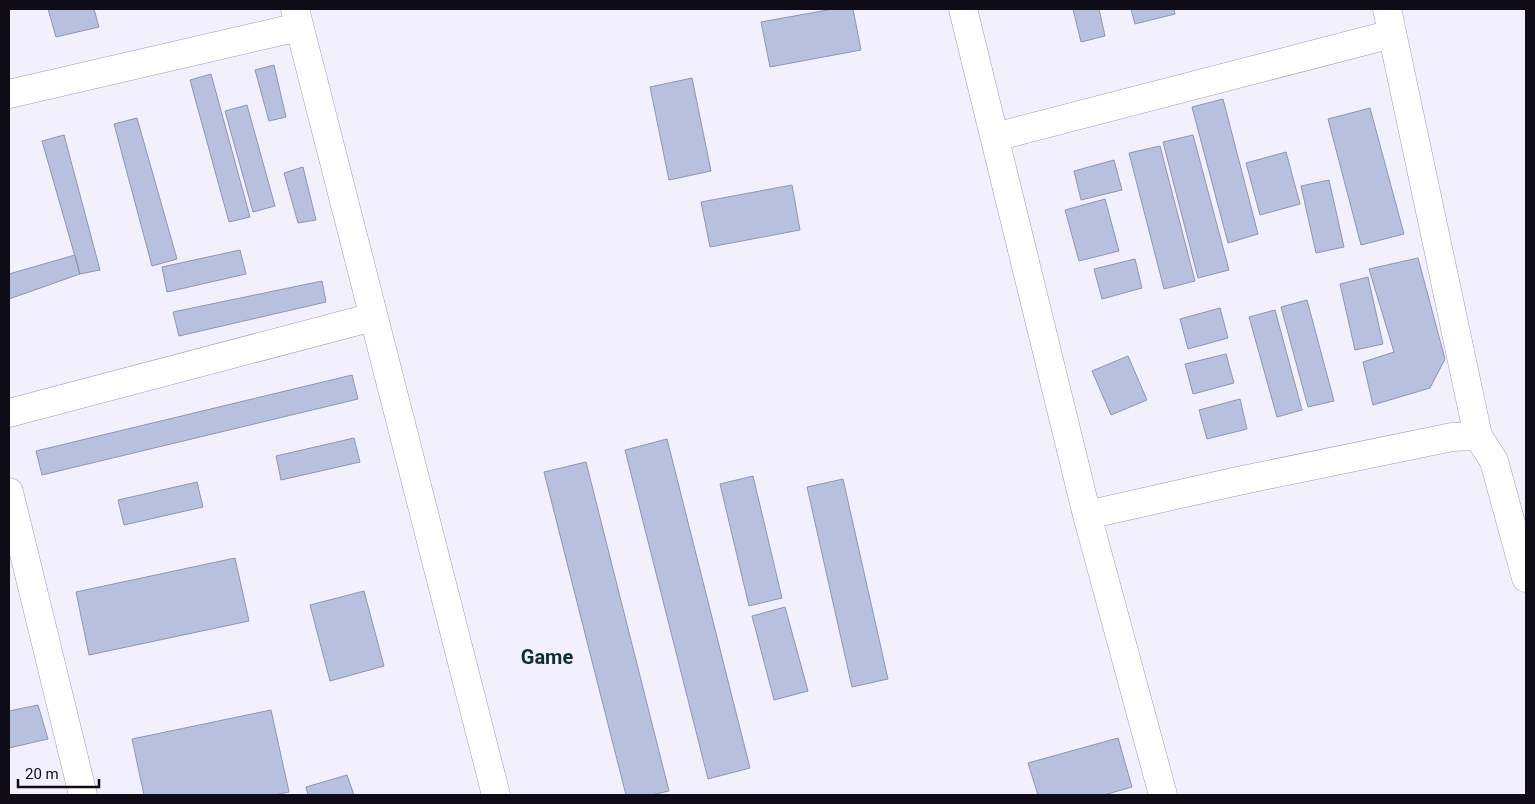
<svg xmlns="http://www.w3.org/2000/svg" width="1535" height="804" font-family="Roboto,sans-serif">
<rect width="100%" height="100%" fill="#f2f0fd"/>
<!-- building -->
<path fill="#b8c0e0" stroke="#8e95b3" d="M 48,9 L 94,9 L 99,27 L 56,37 Z
M 833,9 L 853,9 L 861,50 L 770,67 L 761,22 Z
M 1073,9 L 1099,9 L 1105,36 L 1081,42 Z
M 1131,9 L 1174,9 L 1175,14 L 1135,24 Z
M 274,65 L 286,117 L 269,121 L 255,70 Z
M 211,74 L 250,217 L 229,222 L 190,80 Z
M 692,78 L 711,171 L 669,180 L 650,87 Z
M 1223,99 L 1258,234 L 1228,243 L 1192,107 Z
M 247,105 L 275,206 L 253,212 L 225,111 Z
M 1370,108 L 1404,234 L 1361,245 L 1328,119 Z
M 137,118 L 177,259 L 152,266 L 114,124 Z
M 64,135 L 100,270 L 80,274 L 42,141 Z
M 1193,135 L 1229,270 L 1198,278 L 1163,142 Z
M 1160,146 L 1195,281 L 1164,289 L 1129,153 Z
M 1286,152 L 1300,204 L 1260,215 L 1246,163 Z
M 1114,160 L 1122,190 L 1081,200 L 1074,171 Z
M 303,167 L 316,220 L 298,223 L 284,173 Z
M 1329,180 L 1344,247 L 1316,253 L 1301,186 Z
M 792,185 L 800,230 L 710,247 L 701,202 Z
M 1105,199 L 1119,251 L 1079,261 L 1065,210 Z
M 240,250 L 246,274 L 167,292 L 162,267 Z
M 75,255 L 80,274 L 9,299 L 9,274 Z
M 1418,258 L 1445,359 L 1430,388 L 1373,405 L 1363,362 L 1394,352 L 1369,269 Z
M 1135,259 L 1142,288 L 1102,299 L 1094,269 Z
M 1368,277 L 1383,344 L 1355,350 L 1340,284 Z
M 322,281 L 326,302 L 179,336 L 173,312 Z
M 1307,300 L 1334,401 L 1308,407 L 1281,307 Z
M 1220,308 L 1228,338 L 1188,349 L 1180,319 Z
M 1275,310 L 1302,410 L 1277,417 L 1249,317 Z
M 1226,354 L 1234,383 L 1193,394 L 1185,364 Z
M 1128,356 L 1147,400 L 1111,415 L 1092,371 Z
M 352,375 L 358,399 L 42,475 L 36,451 Z
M 1240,399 L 1247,429 L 1207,439 L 1199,410 Z
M 354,438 L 360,462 L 281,480 L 276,456 Z
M 667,439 L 750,768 L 708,779 L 625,450 Z
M 586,462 L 669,791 L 651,795 L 626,795 L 544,472 Z
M 753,476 L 782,598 L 749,606 L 720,484 Z
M 843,479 L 888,679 L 852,687 L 807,487 Z
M 197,482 L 203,507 L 124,525 L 118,500 Z
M 235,558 L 249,621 L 89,655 L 76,592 Z
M 364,591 L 384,666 L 330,681 L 310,605 Z
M 785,607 L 808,691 L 774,700 L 752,616 Z
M 38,705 L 48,739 L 9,748 L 9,711 Z
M 271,710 L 289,792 L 274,795 L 144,795 L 132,739 Z
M 1118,738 L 1132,787 L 1104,795 L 1038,795 L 1028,763 Z
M 347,775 L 354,795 L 308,795 L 306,787 Z"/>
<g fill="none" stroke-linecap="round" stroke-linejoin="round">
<!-- minor casing -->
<g stroke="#a19bba" stroke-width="29">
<path id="minor" d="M 295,9 L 496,795
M 963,9 L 1087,515 L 1238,481 L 1452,437 L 1478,436 L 1494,461 L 1526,578
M 1387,9 L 1478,436
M 9,94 L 299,27
M 995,137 L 1392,34
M 9,413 L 373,317
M 9,492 L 83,795
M 1087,515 L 1163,795"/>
</g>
<!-- minor -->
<use href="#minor" stroke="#fff" stroke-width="28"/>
</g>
<g text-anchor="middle" stroke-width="4.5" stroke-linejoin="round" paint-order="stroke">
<!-- quarter labels -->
<g font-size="20" font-weight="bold" fill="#0c3030" stroke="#f2f0fd">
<text x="547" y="664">Game</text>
</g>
</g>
<!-- border -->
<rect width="1535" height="804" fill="none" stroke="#0f0c17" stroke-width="20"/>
<!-- scale -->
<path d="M18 779v8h81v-8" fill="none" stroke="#0f0c17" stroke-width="2.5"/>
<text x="25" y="779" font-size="15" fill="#0f0c17" stroke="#f2f0fd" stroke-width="4" paint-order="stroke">20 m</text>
</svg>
